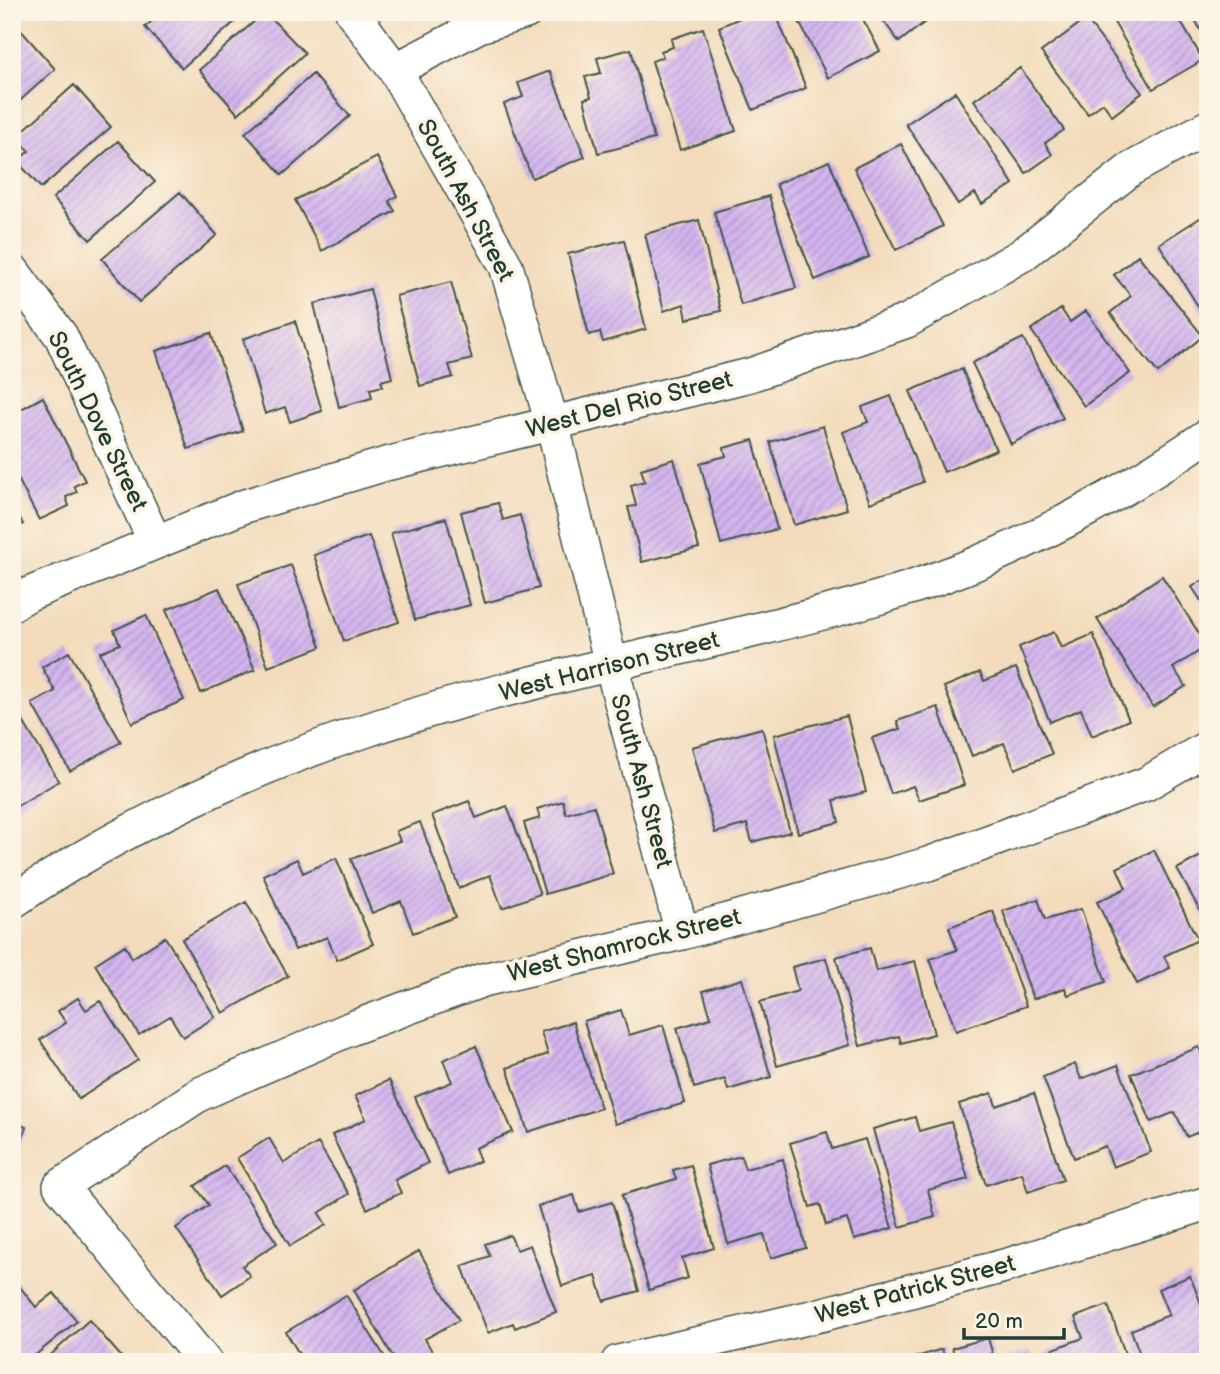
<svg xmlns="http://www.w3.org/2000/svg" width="1220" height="1374" font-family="'Balsamiq Sans',sans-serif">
<defs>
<pattern id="building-hatch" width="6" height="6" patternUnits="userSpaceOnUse" patternTransform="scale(1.75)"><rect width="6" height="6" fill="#d4b5f0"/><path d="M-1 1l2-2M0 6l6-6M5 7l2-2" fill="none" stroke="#ab94c3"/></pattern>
</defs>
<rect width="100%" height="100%" fill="#fcf5e5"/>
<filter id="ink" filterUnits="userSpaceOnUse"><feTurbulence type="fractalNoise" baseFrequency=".0143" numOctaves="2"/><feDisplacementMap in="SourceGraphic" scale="14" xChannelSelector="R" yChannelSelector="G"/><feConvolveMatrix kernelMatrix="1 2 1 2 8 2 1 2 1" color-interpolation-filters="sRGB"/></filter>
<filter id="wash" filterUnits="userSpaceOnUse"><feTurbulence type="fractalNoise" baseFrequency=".00686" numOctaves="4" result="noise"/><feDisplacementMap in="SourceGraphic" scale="28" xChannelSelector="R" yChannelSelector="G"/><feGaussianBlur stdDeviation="1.57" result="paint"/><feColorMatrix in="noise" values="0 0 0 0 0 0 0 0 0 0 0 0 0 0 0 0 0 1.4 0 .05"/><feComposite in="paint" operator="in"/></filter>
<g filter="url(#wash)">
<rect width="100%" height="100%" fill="#f3dbbc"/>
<g id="blocks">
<!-- building -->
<path fill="url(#building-hatch)" d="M 162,12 L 246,12 L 182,68 L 145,27 Z
M 265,12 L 305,53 L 238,114 L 199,70 Z
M 754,12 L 775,12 L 806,88 L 753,110 L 719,27 Z
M 794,12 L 859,12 L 880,51 L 828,78 Z
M 877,12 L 938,12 L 899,42 Z
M 1108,12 L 1175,12 L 1203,60 L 1153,89 Z
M 1191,12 L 1208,12 L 1208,27 L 1201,31 Z
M 1086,19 L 1142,93 L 1112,116 L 1103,103 L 1088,114 L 1041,52 Z
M 18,27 L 55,69 L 12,108 L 12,32 Z
M 703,28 L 736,131 L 680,150 L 652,61 L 663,57 L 661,51 L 673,47 L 671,39 Z
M 631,49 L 654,139 L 598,153 L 584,99 L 591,97 L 585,77 L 601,73 L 597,58 Z
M 1020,68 L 1064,130 L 1045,143 L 1052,155 L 1026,173 L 974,100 Z
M 550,71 L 585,157 L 532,178 L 504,104 L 523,97 L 518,83 Z
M 313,74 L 350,116 L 282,175 L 245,133 Z
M 74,85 L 111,127 L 41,188 L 17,161 L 29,151 L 17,136 Z
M 955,92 L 1013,184 L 982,204 L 975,193 L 958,204 L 906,124 Z
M 118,141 L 155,182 L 90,240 L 53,198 Z
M 901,144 L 943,226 L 896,250 L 854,168 Z
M 377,157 L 397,196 L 389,201 L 395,211 L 322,251 L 295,200 Z
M 829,161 L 869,257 L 815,280 L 776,184 Z
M 180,192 L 217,235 L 139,302 L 102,259 Z
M 769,196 L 796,288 L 741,305 L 714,212 Z
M 1208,213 L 1208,322 L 1159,244 Z
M 699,220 L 721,311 L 687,319 L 684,304 L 664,311 L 645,234 Z
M 624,240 L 646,329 L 603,342 L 600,332 L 589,335 L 568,254 Z
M 1138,255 L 1203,336 L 1158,373 L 1110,313 L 1131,296 L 1114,275 Z
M 451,282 L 472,359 L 449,365 L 453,377 L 420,386 L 396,296 Z
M 370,289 L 392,378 L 381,381 L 383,386 L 370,389 L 372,398 L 339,407 L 314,304 Z
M 1061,309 L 1070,322 L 1086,311 L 1130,373 L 1084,406 L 1031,330 Z
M 295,321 L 322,411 L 290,422 L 285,407 L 265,414 L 243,339 Z
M 211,333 L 243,431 L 188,449 L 156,351 Z
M 1023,338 L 1063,418 L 1011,444 L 972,363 Z
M 962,369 L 996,450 L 944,472 L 910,391 Z
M 891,396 L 923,482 L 870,503 L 843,432 L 868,422 L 862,407 Z
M 43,397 L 85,481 L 74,486 L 77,492 L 66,497 L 69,506 L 39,520 L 12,467 L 12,414 Z
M 823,426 L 847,509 L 794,525 L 770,442 Z
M 753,440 L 777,529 L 721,544 L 700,463 L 726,456 L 724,448 Z
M 674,459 L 699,548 L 642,562 L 628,507 L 636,506 L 631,485 L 645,481 L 641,469 Z
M 498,503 L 503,520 L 520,515 L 539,588 L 485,603 L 461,512 Z
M 12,504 L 23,524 L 12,530 Z
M 446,518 L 470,605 L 415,620 L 391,533 Z
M 369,536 L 399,622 L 344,641 L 314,555 Z
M 291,565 L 321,647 L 268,667 L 238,584 Z
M 1162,576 L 1207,646 L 1173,668 L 1186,686 L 1153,707 L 1097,619 Z
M 1208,577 L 1208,611 L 1192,587 Z
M 219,588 L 255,670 L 201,693 L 166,610 Z
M 146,615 L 184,700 L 132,723 L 100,652 L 120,644 L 114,630 Z
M 1054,632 L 1061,648 L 1093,634 L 1129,720 L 1092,736 L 1081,709 L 1050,722 L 1019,647 Z
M 69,652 L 121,742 L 70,771 L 32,704 L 55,691 L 42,667 Z
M 1016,668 L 1052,754 L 1015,769 L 1004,743 L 972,756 L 944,687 L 980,672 L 984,681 Z
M 12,703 L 59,781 L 12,809 Z
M 938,707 L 964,785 L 919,800 L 913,786 L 891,794 L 872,738 L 900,729 L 897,721 Z
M 847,716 L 866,792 L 834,800 L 839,822 L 798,833 L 774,735 Z
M 762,728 L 790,832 L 752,842 L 747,824 L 715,833 L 692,747 Z
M 469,801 L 476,818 L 507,806 L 540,894 L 502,908 L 490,875 L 459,888 L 432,815 Z
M 563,801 L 566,814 L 594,806 L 613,874 L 545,894 L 524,823 L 540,818 L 537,809 Z
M 420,822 L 455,917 L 413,933 L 401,901 L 372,913 L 351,859 L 400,841 L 396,831 Z
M 1154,850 L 1198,940 L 1164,956 L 1170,968 L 1137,984 L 1097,902 L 1126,888 L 1117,868 Z
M 1208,852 L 1208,925 L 1177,869 Z
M 336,858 L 373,944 L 337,960 L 327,937 L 295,950 L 263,875 L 297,859 L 303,873 Z
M 1038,899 L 1045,920 L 1081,909 L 1106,982 L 1068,995 L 1065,988 L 1033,999 L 1003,911 Z
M 246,902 L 288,976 L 223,1013 L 182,939 Z
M 993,911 L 1026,1006 L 956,1031 L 930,959 L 957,950 L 949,927 Z
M 165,937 L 215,1017 L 183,1037 L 170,1016 L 139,1035 L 95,964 L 125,945 L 132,958 Z
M 870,948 L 876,971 L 915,961 L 934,1034 L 901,1043 L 899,1036 L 860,1046 L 836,957 Z
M 826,958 L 850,1045 L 777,1066 L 760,1002 L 798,991 L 792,967 Z
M 742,979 L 771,1077 L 728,1090 L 725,1079 L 694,1088 L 677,1028 L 711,1018 L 703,991 Z
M 78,998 L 86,1010 L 100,1001 L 138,1060 L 79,1099 L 40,1040 L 66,1023 L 58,1011 Z
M 621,1010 L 629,1035 L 663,1025 L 685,1103 L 615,1124 L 584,1021 Z
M 573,1022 L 601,1108 L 528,1132 L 507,1068 L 548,1054 L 541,1032 Z
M 476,1046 L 513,1132 L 475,1148 L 480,1161 L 448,1175 L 415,1097 L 452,1082 L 443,1060 Z
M 1199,1047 L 1208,1068 L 1208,1128 L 1187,1137 L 1175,1112 L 1151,1122 L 1131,1074 Z
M 1075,1064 L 1081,1079 L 1118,1065 L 1151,1152 L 1113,1167 L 1105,1146 L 1074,1158 L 1043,1077 Z
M 389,1080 L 428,1163 L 395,1180 L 401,1193 L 367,1209 L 332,1135 L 366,1119 L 355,1096 Z
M 992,1093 L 996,1106 L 1034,1093 L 1063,1180 L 1028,1192 L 1022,1173 L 986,1185 L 959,1104 Z
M 915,1117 L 919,1131 L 951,1122 L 968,1179 L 928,1190 L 935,1217 L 900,1227 L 873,1129 Z
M 12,1122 L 26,1127 L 13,1166 L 12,1166 Z
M 827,1132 L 832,1149 L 865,1139 L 892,1228 L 854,1240 L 847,1219 L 826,1225 L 820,1204 L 810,1207 L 790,1143 Z
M 269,1138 L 284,1163 L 318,1143 L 349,1194 L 319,1213 L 326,1225 L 290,1246 L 237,1158 Z
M 741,1156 L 745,1169 L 783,1159 L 806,1248 L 771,1258 L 764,1234 L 728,1244 L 707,1165 Z
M 691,1165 L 714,1248 L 682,1258 L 688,1278 L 649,1290 L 622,1195 L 676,1179 L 673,1170 Z
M 225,1166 L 277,1243 L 242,1266 L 250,1276 L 222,1295 L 176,1228 L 209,1205 L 195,1186 Z
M 574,1195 L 579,1212 L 612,1202 L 639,1291 L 604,1301 L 596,1276 L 562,1286 L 538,1206 Z
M 510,1235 L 517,1250 L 530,1245 L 556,1312 L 515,1328 L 513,1323 L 488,1333 L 462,1266 L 490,1256 L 485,1244 Z
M 419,1251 L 459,1320 L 425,1339 L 437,1360 L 396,1362 L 354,1290 Z
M 1190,1276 L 1208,1321 L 1208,1353 L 1197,1358 L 1198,1362 L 1143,1362 L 1131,1330 L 1169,1315 L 1158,1289 Z
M 12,1277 L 36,1307 L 54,1293 L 77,1321 L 27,1362 L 12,1362 Z
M 346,1295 L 388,1362 L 304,1362 L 286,1332 Z
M 1108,1305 L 1128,1362 L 1046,1362 L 1043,1353 L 1083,1338 L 1075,1317 Z
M 89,1320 L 126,1362 L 43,1362 Z
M 988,1338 L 995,1362 L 956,1362 L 952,1348 Z
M 942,1349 L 946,1362 L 904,1362 L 904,1361 Z
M 1030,1351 L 1033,1362 L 995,1362 L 995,1361 Z"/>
</g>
</g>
<g filter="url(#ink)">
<use href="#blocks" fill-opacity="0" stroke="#3f5548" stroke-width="2"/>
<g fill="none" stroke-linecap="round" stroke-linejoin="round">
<!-- minor casing -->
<g stroke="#3f5548" stroke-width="36">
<path id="minor" d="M 352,12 L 395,70 L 506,266 L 552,423 L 611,664 L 682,933
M 395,70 L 479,26 L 526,12
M 12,270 L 61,336 L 154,540
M 12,604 L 29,594 L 245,506 L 386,464 L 750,375 L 907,321 L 1022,255 L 1131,169 L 1208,127
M 12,902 C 121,828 237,774 361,732 C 489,689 621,663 751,631 C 820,614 891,597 957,571 C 1042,538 1133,487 1208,435
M 205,1362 L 60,1186 L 200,1094 L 352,1028 L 483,980 L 682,933 L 928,864 L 1146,784 L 1208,747
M 618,1362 L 820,1315 L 1008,1265 L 1208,1203"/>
</g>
<!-- minor -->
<use href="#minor" stroke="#fff" stroke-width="33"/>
</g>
</g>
<g text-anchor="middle" stroke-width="7" stroke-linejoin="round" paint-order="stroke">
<!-- street labels -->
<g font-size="24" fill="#1f3d34" stroke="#fcf5e5">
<text transform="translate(466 200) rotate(62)" y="8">South Ash Street</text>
<text transform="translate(629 404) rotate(-14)" y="8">West Del Rio Street</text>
<text transform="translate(98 421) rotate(64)" y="8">South Dove Street</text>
<text transform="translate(609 666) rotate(-14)" y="8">West Harrison Street</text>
<text transform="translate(642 781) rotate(75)" y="8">South Ash Street</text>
<text transform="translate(624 945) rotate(-14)" y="8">West Shamrock Street</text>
<text transform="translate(915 1289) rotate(-15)" y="8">West Patrick Street</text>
</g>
</g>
<!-- margin -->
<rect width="1220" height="1374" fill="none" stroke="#fcf5e5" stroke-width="42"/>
<!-- scale -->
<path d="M964 1328v10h100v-10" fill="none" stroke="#1f3d34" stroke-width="3.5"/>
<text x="975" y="1328" font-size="21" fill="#1f3d34" stroke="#fcf5e5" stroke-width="5" paint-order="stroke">20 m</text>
</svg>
